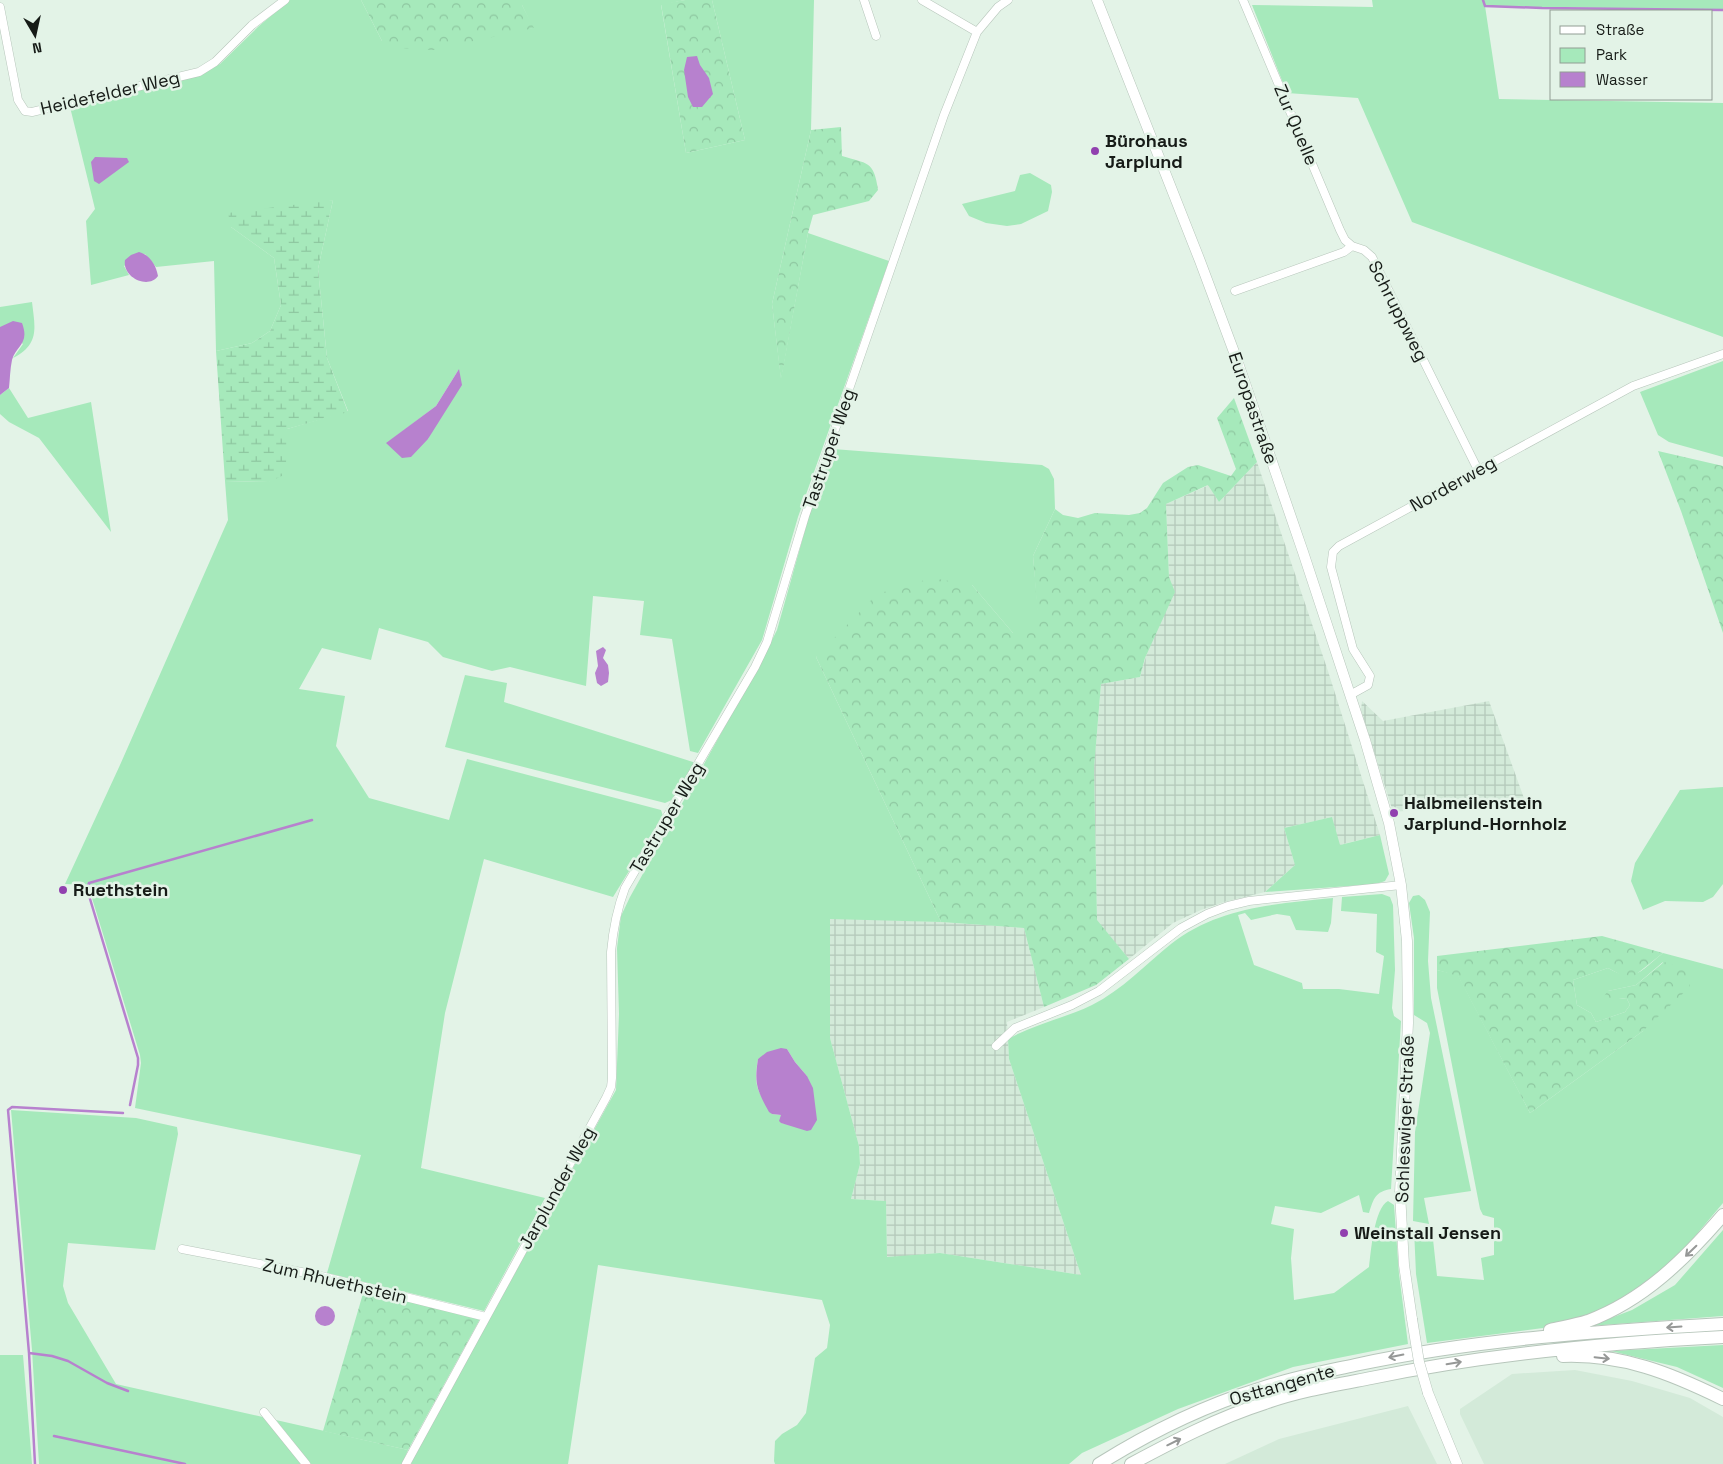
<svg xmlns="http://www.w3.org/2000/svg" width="1723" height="1464" font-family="'Space Grotesk',sans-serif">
<defs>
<pattern id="industrial-grid" width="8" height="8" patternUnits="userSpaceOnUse" patternTransform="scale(1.25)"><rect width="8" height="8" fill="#d3ead9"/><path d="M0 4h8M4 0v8" fill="none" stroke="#b4c8ba"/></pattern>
<pattern id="forest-crowns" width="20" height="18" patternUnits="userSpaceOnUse" patternTransform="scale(1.25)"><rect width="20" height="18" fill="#a6e9bb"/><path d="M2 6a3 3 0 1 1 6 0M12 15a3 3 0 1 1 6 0" fill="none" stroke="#8ec7a0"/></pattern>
<pattern id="wetland-marsh" width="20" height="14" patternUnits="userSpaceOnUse" patternTransform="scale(1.25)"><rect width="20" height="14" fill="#a6e9bb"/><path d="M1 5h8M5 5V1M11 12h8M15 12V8" fill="none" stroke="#8ec7a0"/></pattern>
</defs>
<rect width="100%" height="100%" fill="#e3f3e7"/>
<!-- built -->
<path fill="#d3ead9" d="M 1575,1370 L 1632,1381 L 1690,1398 L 1723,1417 L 1723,1464 L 1484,1464 L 1460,1414 L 1460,1409 L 1512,1374 Z
M 1408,1406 L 1437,1464 L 1225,1464 L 1279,1439 Z"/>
<!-- industrial -->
<path fill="url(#industrial-grid)" d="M 1257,462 L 1328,671 L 1380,835 L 1339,845 L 1332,817 L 1284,828 L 1295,865 L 1265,892 L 1224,902 L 1201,910 L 1173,923 L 1129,959 L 1097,921 L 1094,768 L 1101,684 L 1140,677 L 1169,577 L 1166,504 L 1209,485 L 1219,502 Z
M 1362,701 L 1383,721 L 1489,701 L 1525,801 L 1393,812 L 1361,710 Z
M 830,918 L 941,922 L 1024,928 L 1044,1007 L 1007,1022 L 1009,1059 L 1081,1275 L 940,1253 L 887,1258 L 886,1201 L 851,1199 L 860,1164 L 859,1146 L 830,1038 Z"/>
<!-- green -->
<path fill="#a6e9bb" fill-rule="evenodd" d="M 290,0 L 361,0 L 382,41 L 533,28 L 522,5 L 522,0 L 685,0 L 661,5 L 686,153 L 745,140 L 712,0 L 814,0 L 811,130 L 772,304 L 781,378 L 808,233 L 889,261 L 798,517 L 762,640 L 698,753 L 690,751 L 672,639 L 640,635 L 644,601 L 593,596 L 586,686 L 510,667 L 492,671 L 443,657 L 428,642 L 379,628 L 371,660 L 322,648 L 299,689 L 345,696 L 336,746 L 369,798 L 449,820 L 467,759 L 661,810 L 663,816 L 613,897 L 484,859 L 445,1013 L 421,1168 L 545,1198 L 484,1311 L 327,1273 L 361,1155 L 135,1108 L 141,1063 L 140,1055 L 88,885 L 65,884 L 120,765 L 228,520 L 225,481 L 269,482 L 287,429 L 348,411 L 327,358 L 318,269 L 333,200 L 231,227 L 274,258 L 281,305 L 270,331 L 252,343 L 216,351 L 214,261 L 156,267 L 145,254 L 124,266 L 129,275 L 91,285 L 86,221 L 95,209 L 70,107 L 196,76 L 220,64 L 259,26 ZM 459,369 L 428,439 L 387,443 L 436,406 Z
M 1372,0 L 1723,0 L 1723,10 L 1485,6 L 1499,99 L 1723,103 L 1723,337 L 1412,222 L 1358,98 L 1287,93 L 1252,5 L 1373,7 Z
M 1030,173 L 1051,185 L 1052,192 L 1048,211 L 1021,224 L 1007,226 L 986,223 L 969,216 L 962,204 L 1015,191 L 1020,175 Z
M 32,302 C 35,328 40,344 13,358 L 23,344 L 0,327 L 0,307 Z
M 1723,361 L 1723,457 L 1669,442 L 1658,435 L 1640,392 Z
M 9,388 L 28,418 L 91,402 L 111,532 L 39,438 L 9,422 L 0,414 L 0,395 Z
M 833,449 L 1042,465 L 1049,469 L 1054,479 L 1055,509 L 1033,556 L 1040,633 L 1013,633 L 972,585 L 816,657 L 941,922 L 830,919 L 830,1038 L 859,1146 L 860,1164 L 851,1199 L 886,1201 L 887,1257 L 940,1253 L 1081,1275 L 1009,1059 L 1008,1039 C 1035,1024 1065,1018 1092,1005 C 1122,990 1145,965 1171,944 C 1218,907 1275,904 1333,898 L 1331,923 L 1328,932 L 1296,930 L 1290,916 L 1277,914 L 1251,920 L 1245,913 L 1238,915 L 1254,965 L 1302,983 L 1303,989 L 1339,989 L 1379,994 L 1384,956 L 1376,952 L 1377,914 L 1341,911 L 1342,897 L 1382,894 L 1390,897 L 1393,905 L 1395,970 L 1392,1008 L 1394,1016 L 1401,1021 L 1391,1189 C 1375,1192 1374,1198 1369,1213 L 1363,1212 L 1359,1195 L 1321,1213 L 1275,1206 L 1271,1224 L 1294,1229 L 1291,1258 L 1294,1300 L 1334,1293 L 1369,1267 C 1371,1252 1374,1208 1388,1201 L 1394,1205 L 1399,1274 L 1408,1344 L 1293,1367 L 1178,1409 L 1082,1453 L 1069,1464 L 775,1464 L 774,1461 L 775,1441 L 782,1434 L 797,1425 L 806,1413 L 815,1358 L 827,1348 L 830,1325 L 822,1300 L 598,1265 L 568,1464 L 411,1464 L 419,1447 L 616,1090 L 619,1014 L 617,948 L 621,916 L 630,897 L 763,658 L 777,630 L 809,516 ZM 787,1049 L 795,1062 L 807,1076 L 787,1124 L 781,1123 L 781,1115 L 772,1114 C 758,1090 753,1088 758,1059 Z
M 465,675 L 507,683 L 504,702 L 693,762 L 694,766 L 674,799 L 665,803 L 445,747 Z
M 1723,787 L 1723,884 L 1713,897 L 1703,902 L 1665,901 L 1643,910 L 1631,881 L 1635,863 L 1680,790 Z
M 1332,817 L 1340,845 L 1380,835 L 1389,874 L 1385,881 L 1376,884 L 1265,892 L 1295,865 L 1284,828 Z
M 1419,895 L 1425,900 L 1430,912 L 1428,961 L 1431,998 L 1471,1191 L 1424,1198 L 1429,1224 L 1413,1221 L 1415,1132 L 1430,1033 L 1427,1023 L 1414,1015 L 1414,938 L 1409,903 L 1413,896 Z
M 1663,953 L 1723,969 L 1723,1203 L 1685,1248 L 1649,1282 L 1612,1305 L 1586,1316 L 1543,1328 L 1427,1343 L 1416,1274 L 1414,1229 L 1432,1230 L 1437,1276 L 1484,1280 L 1481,1258 L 1494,1255 L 1494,1218 L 1483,1215 L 1480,1209 L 1437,988 L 1437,970 L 1458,975 L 1530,1113 L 1643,1031 L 1663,962 L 1636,985 L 1608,991 L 1619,998 L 1627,999 L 1630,1005 L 1625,1012 L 1596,1022 L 1591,1013 L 1577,1005 L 1573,980 L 1608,968 C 1636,984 1641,970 1663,953 Z
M 11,1110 L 136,1118 L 177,1127 L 178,1134 L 155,1250 L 68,1243 L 63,1286 L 68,1303 L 116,1384 L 263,1417 L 301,1464 L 39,1464 L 32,1350 Z
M 1723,1230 L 1723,1316 L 1590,1326 L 1632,1310 L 1675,1285 Z
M 1723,1345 L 1723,1388 L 1677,1367 L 1611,1351 Z
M 0,1355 L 23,1355 L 32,1464 L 0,1464 Z
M 276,1420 L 408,1450 L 402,1464 L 311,1464 Z"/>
<!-- forest -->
<path fill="url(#forest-crowns)" d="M 361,0 L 522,0 L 522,5 L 534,28 L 433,50 L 399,48 L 382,41 Z
M 685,0 L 712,0 L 745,140 L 686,153 L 661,4 Z
M 841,127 L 842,156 C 867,164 874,160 878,190 L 869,201 L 813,215 L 808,233 L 781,380 L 772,304 L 811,130 Z
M 1234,398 L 1257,462 L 1219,502 L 1208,485 L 1166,504 L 1169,577 L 1175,592 L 1145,658 L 1140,677 L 1101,684 L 1094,768 L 1097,920 L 1129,959 L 1096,985 L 1044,1007 L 1024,928 L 941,922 L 816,657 L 877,594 L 932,578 L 972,585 L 1013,633 L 1039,633 L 1033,556 L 1055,509 L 1063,515 L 1078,518 L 1095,513 L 1129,515 L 1140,513 L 1147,508 L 1163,483 L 1188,467 L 1198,465 L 1231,476 L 1236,469 L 1217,418 Z
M 1658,451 L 1723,466 L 1723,633 L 1681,511 Z
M 1602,936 L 1663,953 L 1634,976 L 1621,975 L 1608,968 L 1573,980 L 1577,1005 L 1591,1013 L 1596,1022 L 1625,1012 L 1630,1005 L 1627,999 L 1619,998 L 1608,1000 L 1604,996 L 1608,991 L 1636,985 L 1664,962 C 1679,967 1690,968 1690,987 L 1643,1031 L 1530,1113 L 1458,976 L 1437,970 L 1437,956 Z
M 364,1290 L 480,1319 L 408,1450 L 323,1431 Z"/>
<!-- wetland -->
<path fill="url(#wetland-marsh)" d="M 333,200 L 318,269 L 327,358 L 348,412 L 287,429 L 286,474 L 269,482 L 225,481 L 216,351 L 252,343 L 270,331 L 281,305 L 274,258 L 231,227 L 228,213 Z"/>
<!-- water -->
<path fill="#b781ce" d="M 697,56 L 700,65 L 709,78 L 713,94 L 702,107 L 693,107 L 688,97 L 684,70 L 687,57 Z
M 95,157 L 127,158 L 129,162 L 99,184 L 94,181 L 91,162 Z
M 139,252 C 150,255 156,265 158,276 C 148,290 122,277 125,260 L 131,255 Z
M 13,321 L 22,323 C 30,344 16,345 12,360 C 10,369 10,379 9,388 L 0,395 L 0,327 Z
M 459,369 L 462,385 L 428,439 L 411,457 L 402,458 L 386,443 L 436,406 Z
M 603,647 L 606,650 L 603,658 L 608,665 L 609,673 L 608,682 L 601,686 L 597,683 L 595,673 L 598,666 L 596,651 Z
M 781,1048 L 787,1049 L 795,1062 L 807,1076 L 813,1088 L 817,1120 L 811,1130 L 807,1131 L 781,1123 L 779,1121 L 781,1115 L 772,1114 L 769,1112 C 757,1090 754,1084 758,1059 L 767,1052 Z
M315 1316a10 10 0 1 1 20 0a10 10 0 1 1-20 0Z"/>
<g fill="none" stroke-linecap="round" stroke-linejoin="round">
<!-- stream -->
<path stroke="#b781ce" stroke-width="2.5" d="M 1483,0 L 1485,6 L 1542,8 L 1723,10
M 130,1105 L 138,1065 L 138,1058 L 87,889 L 89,883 L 312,820
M 29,1353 L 52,1356 L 68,1361 L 107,1383 L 128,1391
M 54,1436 L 185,1464
M 35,1464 L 29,1353 L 8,1110 L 12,1107 L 123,1113"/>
<!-- minor casing -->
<g stroke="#b7c6bb" stroke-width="9">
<path id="minor" d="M 864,0 L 876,36
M 922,0 L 977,32
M 1243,0 L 1340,230 L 1345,240 L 1352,246
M 0,7 L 18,100 L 25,111 L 32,112 L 199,72 L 215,62 L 252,25 L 285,0
M 1235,291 L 1344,252 L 1352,246 L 1364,250 L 1372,257 L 1478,470
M 1350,695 L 1368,685 L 1370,676 L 1353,649 L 1331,567 L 1333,552 L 1339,546 L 1633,386 L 1723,354
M 996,1046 L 1015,1028 L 1072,1005 L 1099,991 L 1181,928 L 1207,914 L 1228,906 L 1249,901 L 1401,885
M 182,1249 L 317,1275 L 486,1317
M 264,1412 L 306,1464
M 406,1464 L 606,1098 L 611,1087 L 612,1078 L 611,952 C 613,930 617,909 625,888 L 755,667 L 767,642 L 805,516 L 944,115 L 977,32 L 998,7 L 1008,0"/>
</g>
<!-- secondary casing -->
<g stroke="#b7c6bb" stroke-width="11">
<path id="secondary" d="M 1097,0 L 1200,261 L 1237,360 L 1303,552 L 1365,740 L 1389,823 L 1401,885 L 1407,941 L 1408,1023 L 1400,1193 L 1404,1265 L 1412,1319
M 1428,1393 L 1457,1464"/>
</g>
<!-- trunk casing -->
<g stroke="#b7c6bb" stroke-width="14">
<path id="trunk" d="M 1550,1330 C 1563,1327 1576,1325 1588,1321 C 1644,1300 1685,1259 1723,1215
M 1563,1356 C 1623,1354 1670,1373 1723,1399
M 1099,1464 C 1149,1433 1203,1406 1259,1389 C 1291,1378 1323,1372 1355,1365 C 1476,1339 1600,1331 1723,1324
M 1131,1464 C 1174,1441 1218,1418 1265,1403 C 1299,1391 1335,1385 1371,1378 C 1487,1354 1605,1343 1723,1337"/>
</g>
<!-- minor -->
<use href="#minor" stroke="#fff" stroke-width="8"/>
<!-- secondary -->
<use href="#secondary" stroke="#fff" stroke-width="10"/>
<!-- trunk -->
<use href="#trunk" stroke="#fff" stroke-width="12"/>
<!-- secondary-bridge casing -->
<g stroke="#b7c6bb" stroke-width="11" stroke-linecap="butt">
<path id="secondary-bridge" d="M 1412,1319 L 1419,1362 L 1428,1393"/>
</g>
<!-- secondary-bridge -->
<use href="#secondary-bridge" stroke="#fff" stroke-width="10"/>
</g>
<!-- one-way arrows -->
<defs><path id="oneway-shaft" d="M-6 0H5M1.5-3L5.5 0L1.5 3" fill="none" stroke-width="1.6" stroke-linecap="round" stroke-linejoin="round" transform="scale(1.25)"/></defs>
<g stroke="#969897">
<use href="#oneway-shaft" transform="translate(1691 1251) rotate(136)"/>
<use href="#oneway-shaft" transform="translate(1674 1327) rotate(176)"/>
<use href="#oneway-shaft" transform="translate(1396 1356) rotate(169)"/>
<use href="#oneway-shaft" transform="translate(1602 1358) rotate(6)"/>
<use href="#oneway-shaft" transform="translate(1454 1363) rotate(-9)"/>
<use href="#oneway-shaft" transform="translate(1174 1442) rotate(-26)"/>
</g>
<!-- markers -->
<g fill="#9140af" stroke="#e3f3e7" stroke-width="2">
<circle cx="1095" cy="151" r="5"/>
<circle cx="1394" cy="813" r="5"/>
<circle cx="63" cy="890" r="5"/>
<circle cx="1344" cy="1233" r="5"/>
</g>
<g text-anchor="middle" stroke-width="5" stroke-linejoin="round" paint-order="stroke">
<!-- street labels -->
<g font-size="18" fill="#161b17" stroke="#e3f3e7">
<text transform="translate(110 93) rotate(-13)" y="6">Heidefelder Weg</text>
<text transform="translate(1296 125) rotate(67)" y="6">Zur Quelle</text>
<text transform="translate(1398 311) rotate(63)" y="6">Schruppweg</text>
<text transform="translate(1253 408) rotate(71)" y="6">Europastraße</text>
<text transform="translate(829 449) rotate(-71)" y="6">Tastruper Weg</text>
<text transform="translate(1453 484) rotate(-29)" y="6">Norderweg</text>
<text transform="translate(667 818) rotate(-59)" y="6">Tastruper Weg</text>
<text transform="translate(1405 1119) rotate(-88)" y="6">Schleswiger Straße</text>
<text transform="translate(557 1188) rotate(-61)" y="6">Jarplunder Weg</text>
<text transform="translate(335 1281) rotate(13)" y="6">Zum Rhuethstein</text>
<text transform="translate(1282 1385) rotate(-16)" y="6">Osttangente</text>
</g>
<!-- poi labels -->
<g font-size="18" font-weight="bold" fill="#161b17" stroke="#e3f3e7" text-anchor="start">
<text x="1105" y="147">Bürohaus<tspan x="1105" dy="21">Jarplund</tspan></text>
<text x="1404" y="809">Halbmeilenstein<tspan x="1404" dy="21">Jarplund-Hornholz</tspan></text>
<text x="73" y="896">Ruethstein</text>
<text x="1354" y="1239">Weinstall Jensen</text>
</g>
</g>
<!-- legend -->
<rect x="1550" y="10" width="162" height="90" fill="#e3f3e7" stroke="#919d94"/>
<rect x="1560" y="26" width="25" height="8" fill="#ffffff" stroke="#919d94"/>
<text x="1596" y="35" font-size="15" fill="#161b17">Straße</text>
<rect x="1560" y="48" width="25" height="15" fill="#a6e9bb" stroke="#919d94"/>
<text x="1596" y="60" font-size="15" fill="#161b17">Park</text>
<rect x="1560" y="72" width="25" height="15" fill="#b781ce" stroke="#919d94"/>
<text x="1596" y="85" font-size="15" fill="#161b17">Wasser</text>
<!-- north arrow -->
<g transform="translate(35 35) rotate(171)" stroke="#e3f3e7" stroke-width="4" paint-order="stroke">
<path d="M0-4L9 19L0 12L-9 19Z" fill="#161b17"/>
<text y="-8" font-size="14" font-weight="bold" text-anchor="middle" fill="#161b17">N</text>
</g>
</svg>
